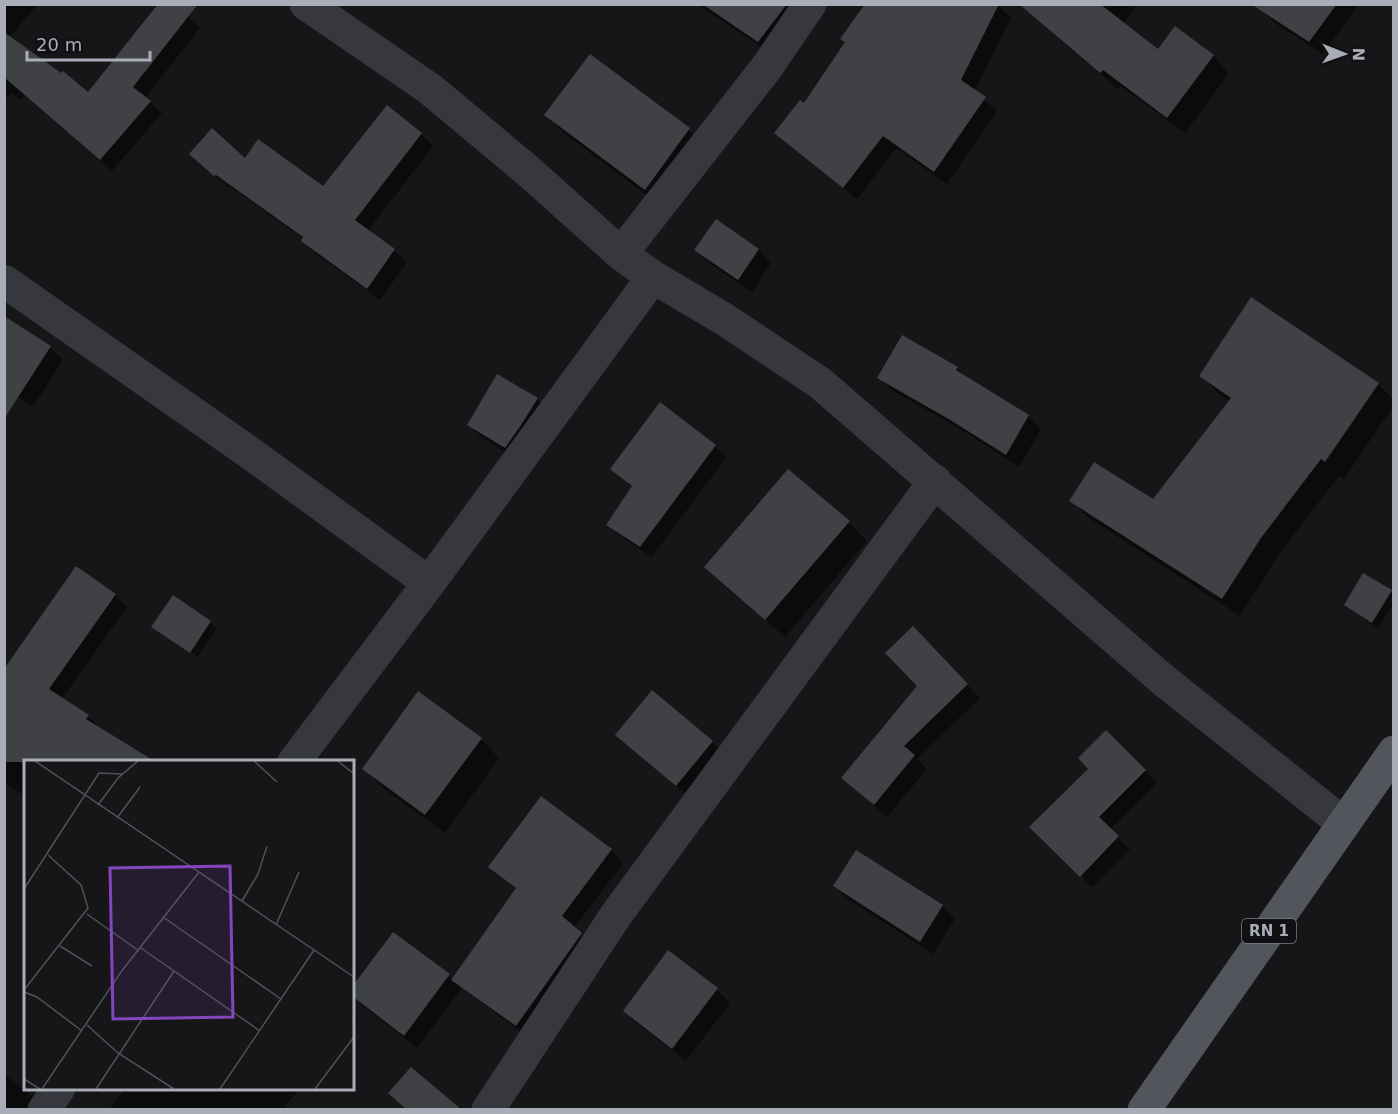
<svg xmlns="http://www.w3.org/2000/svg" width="1398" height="1114" font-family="'DejaVu Sans',sans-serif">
<rect width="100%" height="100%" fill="#161618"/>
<!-- shadow -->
<path fill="#0007" d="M 4,4 L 38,4 L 9,38 L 88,95 L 173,4 L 200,28 L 145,98 L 162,113 L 112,171 L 25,94 L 21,100 L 11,93 L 4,101 Z
M 697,4 L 808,4 L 772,54 Z
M 864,4 L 997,4 L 1011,18 L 974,91 L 997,111 L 947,184 L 896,148 L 857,199 L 789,145 L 776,132 L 804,105 L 846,43 L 866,6 Z
M 1058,4 L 1137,4 L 1123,24 L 1158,51 L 1213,56 L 1229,73 L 1185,133 L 1120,86 L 1118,89 L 1060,40 L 1044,24 Z
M 1266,4 L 1359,4 L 1323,54 L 1275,23 L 1262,10 Z
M 546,115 L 689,130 L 708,149 L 664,208 L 565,134 Z
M 421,134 L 433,146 L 368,231 L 394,250 L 407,262 L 380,300 L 315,253 L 303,241 L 304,239 L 229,186 L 228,187 L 203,166 L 245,160 L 324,188 Z
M 696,250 L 759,250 L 771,263 L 752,292 L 709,263 Z
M 50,347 L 63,360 L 33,407 L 4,388 Z
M 957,368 L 969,380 L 1028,416 L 1041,429 L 1019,467 L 967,433 L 892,390 L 879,377 Z
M 1201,376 L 1378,384 L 1394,400 L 1394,405 L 1344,479 L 1339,476 L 1278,556 L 1240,616 L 1089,518 L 1071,500 L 1154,501 L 1230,402 L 1219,394 Z
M 537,399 L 550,412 L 518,460 L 482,438 L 469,425 Z
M 715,446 L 727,457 L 652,557 L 620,536 L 608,525 L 633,488 L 612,469 Z
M 848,522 L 867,541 L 785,637 L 725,586 L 706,567 Z
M 1364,575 L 1394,594 L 1394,604 L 1378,628 L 1345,605 Z
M 115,595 L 127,607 L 62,699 L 88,716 L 100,728 L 26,762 L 26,797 L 4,782 L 4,672 Z
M 173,597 L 217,628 L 197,658 L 197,656 L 153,627 Z
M 926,641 L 980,698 L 917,759 L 927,769 L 887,817 L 843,778 L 919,686 Z
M 1106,732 L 1157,783 L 1110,830 L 1130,849 L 1092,887 L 1031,827 L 1091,769 Z
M 481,739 L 499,758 L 445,833 L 383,788 L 364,769 Z
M 712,742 L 725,755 L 690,798 L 630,747 Z
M 611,850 L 623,863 L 574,928 L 593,946 L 529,1038 L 462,988 L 417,1048 L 363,1006 L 352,995 L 449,975 L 453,980 L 517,890 L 490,867 Z
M 835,886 L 942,906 L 955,919 L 933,954 L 848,899 Z
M 668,952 L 717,990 L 730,1003 L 686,1061 L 638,1024 L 625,1011 Z
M 352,1016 L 358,1021 L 352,1028 Z
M 4,1073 L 31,1096 L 44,1110 L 4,1110 Z
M 126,1088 L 301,1088 L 282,1110 L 109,1110 Z"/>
<!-- building -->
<path fill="#404145" d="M 158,4 L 198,4 L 133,87 L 151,101 L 100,160 L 4,77 L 4,32 L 61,73 L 63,71 L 88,92 Z
M 702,4 L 787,4 L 758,42 Z
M 865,4 L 999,4 L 961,80 L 986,97 L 934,172 L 883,136 L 843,188 L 774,133 L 800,100 L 804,103 L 845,42 L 840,39 Z
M 1019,4 L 1100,4 L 1158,49 L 1175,26 L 1214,55 L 1167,118 L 1103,70 L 1100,73 Z
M 1251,4 L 1337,4 L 1309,42 Z
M 590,54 L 690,128 L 645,190 L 544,115 Z
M 387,105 L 422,133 L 355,220 L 395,249 L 367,289 L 301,241 L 303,237 L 216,175 L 214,176 L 189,154 L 212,128 L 245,158 L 258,139 L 323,186 Z
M 716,219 L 759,249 L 738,280 L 694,250 Z
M 1251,297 L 1379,383 L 1325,462 L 1321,459 L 1261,538 L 1222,599 L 1069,501 L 1094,462 L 1153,499 L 1231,398 L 1199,376 Z
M 4,316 L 51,346 L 4,419 Z
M 902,335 L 958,367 L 956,370 L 1029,415 L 1006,455 L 952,421 L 877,378 Z
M 497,374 L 538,398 L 523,422 L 505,448 L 467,425 Z
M 660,402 L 716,445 L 640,547 L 606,525 L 632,486 L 610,469 Z
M 788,469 L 850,521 L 765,620 L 704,567 Z
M 76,566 L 116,594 L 49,689 L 89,715 L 86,719 L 156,762 L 4,762 L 4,669 Z
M 1363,573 L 1392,590 L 1372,623 L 1344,605 Z
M 173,595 L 211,621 L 190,653 L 151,627 Z
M 913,626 L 968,684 L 904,746 L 915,755 L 874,805 L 841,778 L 917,686 L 885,653 Z
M 652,690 L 713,741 L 676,786 L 615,735 Z
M 418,691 L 482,738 L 425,815 L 362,769 Z
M 1106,730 L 1146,770 L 1099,817 L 1119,836 L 1080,877 L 1029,827 L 1088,769 L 1078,758 Z
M 541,796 L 612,849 L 562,916 L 582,933 L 516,1026 L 451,980 L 516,888 L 488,867 Z
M 856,850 L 943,905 L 920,942 L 833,886 Z
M 393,932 L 450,974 L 404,1036 L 352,996 L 352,987 Z
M 668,950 L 718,988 L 672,1049 L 623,1011 Z
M 411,1067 L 462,1110 L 407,1110 L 388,1093 Z"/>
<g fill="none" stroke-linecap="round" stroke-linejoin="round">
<!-- minor -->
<path stroke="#37383d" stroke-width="33" d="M 306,4 L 430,89 L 527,170 L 621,254 L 653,277 L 724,319 L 820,383 L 1162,679 L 1344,824
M 621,254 L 767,67 L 810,4
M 4,281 L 250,453 L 429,583
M 294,762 L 429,583 L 653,277
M 44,1110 L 59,1088
M 488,1110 L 616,915 L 935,481"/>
<!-- primary -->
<path stroke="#53555c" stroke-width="33" d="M 1144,1110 L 1394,752"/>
</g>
<g text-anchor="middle" stroke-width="4.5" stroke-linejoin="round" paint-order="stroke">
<!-- shield labels -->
<rect fill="#111113" stroke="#7b7e86" stroke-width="1.5" x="1242" y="919" width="54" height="24" rx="4.5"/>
<g font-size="15" font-weight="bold" fill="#a8adb8">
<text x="1269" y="936">RN 1</text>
</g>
</g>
<!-- overview -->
<g transform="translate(24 760)">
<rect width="330" height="330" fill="#161618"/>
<path fill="none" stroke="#505258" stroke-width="1.5" d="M 11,1 L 330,217M 230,1 L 253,22M 314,1 L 330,14M 74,45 L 94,18 L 114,1M 93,58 L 116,27M 0,129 L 75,13 L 98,14M 218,141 L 234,114 L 243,86M 63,154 L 115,191M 139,157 L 257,239M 252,165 L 275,112M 36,186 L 68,206M 117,188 L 236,271M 0,230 L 64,148 L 57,125 L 24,95M 0,232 L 13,237 L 58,271M 63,265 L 94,293 L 150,329M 0,319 L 16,329M 18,329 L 97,212 L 175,112M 72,329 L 150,211M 196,329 L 290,190M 291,329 L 330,277"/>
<path fill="#8446be" fill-opacity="0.15" stroke="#8446be" stroke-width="3" d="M 206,106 L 209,257 L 89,259 L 86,108 Z"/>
<rect width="330" height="330" fill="none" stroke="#a8adb8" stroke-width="3"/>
</g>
<!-- border -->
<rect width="1398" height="1114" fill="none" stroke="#a8adb8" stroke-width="12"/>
<!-- north arrow -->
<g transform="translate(1344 54) rotate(91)" stroke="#111113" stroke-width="4.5" paint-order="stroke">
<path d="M0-4.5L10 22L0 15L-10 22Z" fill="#a8adb8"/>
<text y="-9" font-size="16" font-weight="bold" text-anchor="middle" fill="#a8adb8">N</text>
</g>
<!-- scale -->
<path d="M27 51v9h123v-9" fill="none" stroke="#a8adb8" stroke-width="3"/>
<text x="36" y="51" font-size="18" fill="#a8adb8" stroke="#111113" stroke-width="4.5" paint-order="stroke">20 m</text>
</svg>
